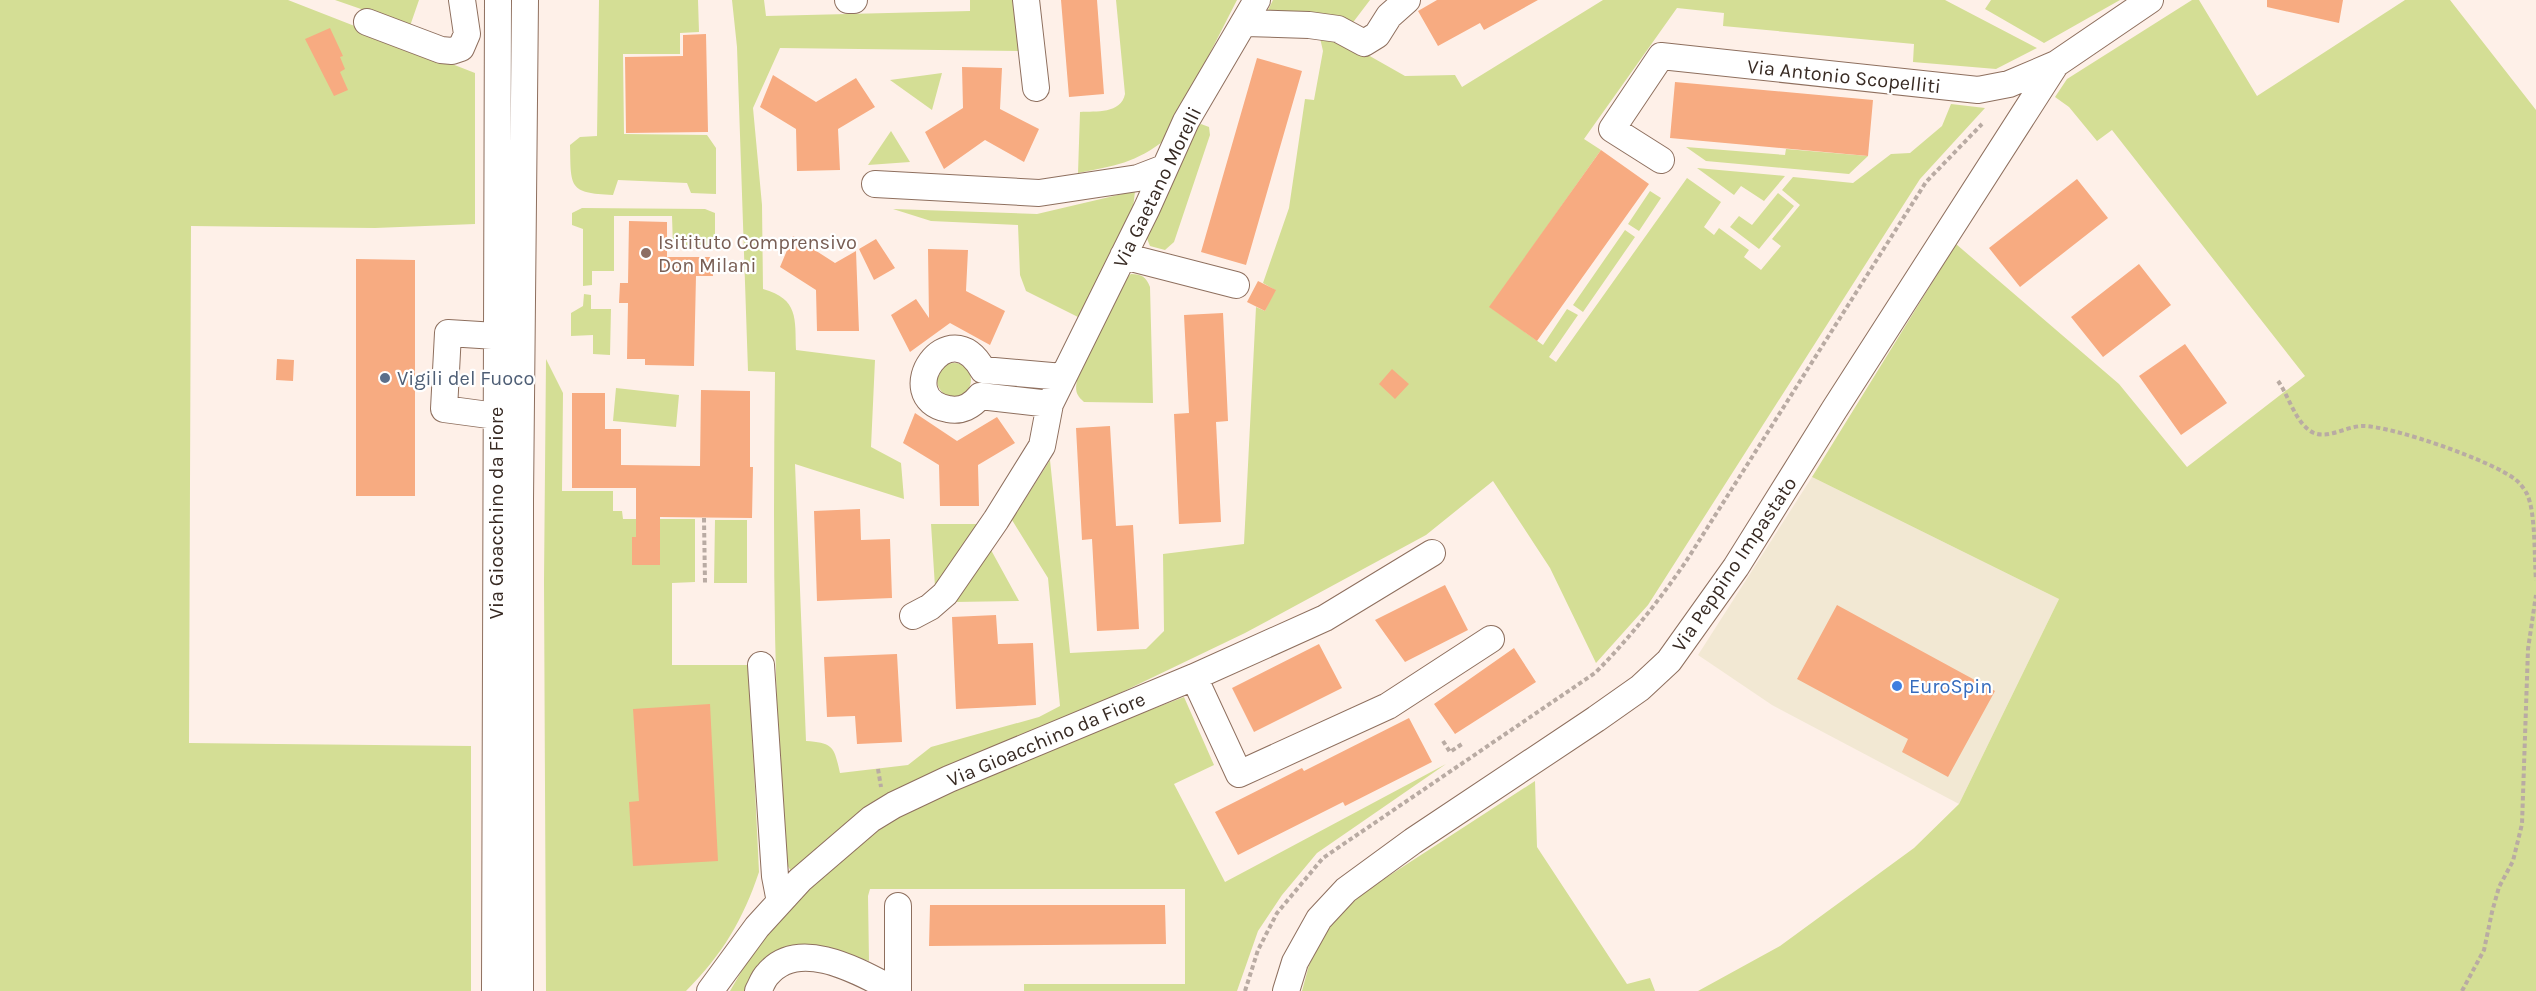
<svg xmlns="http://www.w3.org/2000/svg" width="2536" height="991" font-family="Karla,sans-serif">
<rect width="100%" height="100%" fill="#fef0e8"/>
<!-- commercial -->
<path fill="#f2e8d3" d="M 1812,477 L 2059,599 L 1959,804 L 1772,705 L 1698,655 Z"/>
<!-- green -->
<path fill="#d4de95" d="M 0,0 L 288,0 L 475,73 L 475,224 L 375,228 L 191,226 L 189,743 L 471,746 L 471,991 L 0,991 Z
M 335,0 L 419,0 L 410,26 Z
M 599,0 L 698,0 L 699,32 L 680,33 L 680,54 L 623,54 L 624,134 L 707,135 L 716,148 L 716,194 L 691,193 L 687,183 L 618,180 L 613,195 C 568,193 571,187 570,145 L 580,137 L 597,136 Z
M 732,0 L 764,0 L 766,16 L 970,11 L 970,0 L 1018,0 L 1023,51 L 780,48 L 753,108 L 762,205 L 763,289 C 799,299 795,319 796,350 L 875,360 L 871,447 L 901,463 L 904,499 L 795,464 L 806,741 C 834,743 834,747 840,773 L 908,765 L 931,747 L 1039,717 L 1060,706 L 1048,578 L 1012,520 L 1050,460 L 1070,653 L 1146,649 L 1164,631 L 1163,554 L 1244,544 L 1256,307 L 1265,311 L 1275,290 L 1263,283 L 1289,208 L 1305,99 L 1314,100 L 1323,51 L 1320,38 L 1338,38 L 1405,76 L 1455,75 L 1462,87 L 1603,0 L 1945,0 L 2037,48 L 1996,69 L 1913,62 L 1914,44 L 1723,26 L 1724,13 L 1677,8 L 1584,139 L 1601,150 L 1490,307 L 1543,345 L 1567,309 L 1578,315 L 1549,357 L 1556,362 L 1687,178 L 1721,202 L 1704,227 L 1714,235 L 1719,228 L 1749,250 L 1744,257 L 1761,270 L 1781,246 L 1772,239 L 1800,205 L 1782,190 L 1793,177 L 1853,183 L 1891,154 L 1910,153 L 1942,126 L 1951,104 L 1985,108 L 1920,179 L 1648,605 L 1596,663 L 1550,568 L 1493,481 L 1426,535 L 1245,633 L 1043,730 L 792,873 L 785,861 C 773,698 773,535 775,372 L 748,371 L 737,47 Z
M 1116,0 L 1237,0 L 1166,139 C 1136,163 1114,166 1078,173 L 1080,112 C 1096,111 1121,114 1125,94 Z
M 1273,0 L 1370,0 L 1351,25 L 1267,12 Z
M 1991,0 L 2120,0 L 2044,43 L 1985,9 Z
M 2192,0 L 2199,0 L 2257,96 L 2405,0 L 2450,0 L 2536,110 L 2536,991 L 1698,991 L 1780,946 L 1914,848 L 1959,804 L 2059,599 L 1812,477 L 1956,244 L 2119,384 L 2187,467 L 2305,376 L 2112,130 L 2097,141 L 2069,107 L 2055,97 L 2067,79 Z
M 942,73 L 932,110 L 890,80 Z
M 1201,124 L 1209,127 L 1210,135 L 1174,242 L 1165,250 L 1150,246 L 1146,236 L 1193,129 Z
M 891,131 L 910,162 L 868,165 Z
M 1686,147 L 1785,155 L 1786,149 L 1868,156 L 1849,174 L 1706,161 Z
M 1697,168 L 1785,176 L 1764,201 L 1741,186 L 1734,195 Z
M 1135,191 L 1133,209 L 1078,317 L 1026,291 L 1020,275 L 1018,225 L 931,221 L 893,209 L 1037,214 Z
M 1650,191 L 1661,198 L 1639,231 L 1628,224 Z
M 1778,193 L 1794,206 L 1759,249 L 1730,227 L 1739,216 L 1752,225 Z
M 582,208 L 705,209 L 715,213 L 715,247 L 673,247 L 672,216 L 614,216 L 614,271 L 592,271 L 592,285 L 583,286 L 583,229 L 572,225 L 572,213 Z
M 1625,230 L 1635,237 L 1583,312 L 1573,305 Z
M 1131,274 C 1142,274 1146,277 1150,287 L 1153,403 L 1084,402 C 1076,395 1075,391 1077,380 L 1124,280 Z
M 584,294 L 591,295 L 591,309 L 611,309 L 610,355 L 593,354 L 593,335 L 571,336 L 571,313 L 583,306 Z
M 546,359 L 563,393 L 562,491 L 613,491 L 613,511 L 622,511 L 623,519 L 695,519 L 695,582 L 672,583 L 672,665 L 749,665 L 759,872 C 743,920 722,955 686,991 L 546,991 L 544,582 Z
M937 380a17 17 0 1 1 34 0a17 17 0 1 1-34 0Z
M 616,388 L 679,395 L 676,427 L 613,421 Z
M 715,520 L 747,520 L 747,583 L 714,583 Z
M 931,524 L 981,524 L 935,587 Z
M 991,550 L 1019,601 L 954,602 Z
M 1184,697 L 1214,765 L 1174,784 L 1225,882 L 1446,764 L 1317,853 L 1282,895 L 1258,931 L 1237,991 L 1024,991 L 1024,984 L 1185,984 L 1185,889 L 870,889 L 868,896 L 869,961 L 829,949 L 747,991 L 730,991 L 758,943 L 780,914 L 894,816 L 941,790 Z
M 1535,781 L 1537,847 L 1627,984 L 1650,978 L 1655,991 L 1302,991 L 1309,965 L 1329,925 L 1364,892 Z"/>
<!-- building -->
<path fill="#f7ab81" d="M 1061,0 L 1097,0 L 1104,94 L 1069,97 Z
M 1437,0 L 1538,0 L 1484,30 L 1480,23 L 1438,46 L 1418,11 Z
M 2267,0 L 2343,0 L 2339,23 L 2267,7 Z
M 330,28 L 343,56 L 340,57 L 345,69 L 340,72 L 348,90 L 334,96 L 305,39 Z
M 706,34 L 708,132 L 626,133 L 625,57 L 683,56 L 683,35 Z
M 1257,58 L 1302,71 L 1246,265 L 1201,252 Z
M 962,67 L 1002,68 L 1000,109 L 1039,129 L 1024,162 L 985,140 L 944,169 L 925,132 L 963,108 Z
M 773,75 L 816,102 L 856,78 L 875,107 L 838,129 L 840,170 L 797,171 L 796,129 L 760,107 Z
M 1675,82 L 1873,100 L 1868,156 L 1670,138 Z
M 1601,150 L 1649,184 L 1537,341 L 1489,307 Z
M 2077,179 L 2108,218 L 2020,287 L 1989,248 Z
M 629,221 L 667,222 L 667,257 L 713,257 L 713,276 L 696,276 L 694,366 L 645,365 L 645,359 L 627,359 L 628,303 L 619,303 L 620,283 L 628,283 Z
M 793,236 L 835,263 L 856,251 L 859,331 L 817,331 L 816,290 L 780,267 Z
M 876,239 L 895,268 L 874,280 L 859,249 Z
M 928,249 L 968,250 L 966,291 L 1005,311 L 990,345 L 950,323 L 910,352 L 891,315 L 916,299 L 929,318 Z
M 356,259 L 415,260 L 415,496 L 356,496 Z
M 2139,264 L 2171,305 L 2103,357 L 2071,317 Z
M 1258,281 L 1276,290 L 1265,311 L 1247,302 Z
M 1223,313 L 1228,421 L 1216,422 L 1221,522 L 1179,524 L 1174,414 L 1189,413 L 1184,315 Z
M 2185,344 L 2227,403 L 2181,435 L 2139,376 Z
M 277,359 L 294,360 L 293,381 L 276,380 Z
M 1392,369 L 1409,384 L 1395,399 L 1379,384 Z
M 701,390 L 750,391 L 750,467 L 753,467 L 752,518 L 660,517 L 660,565 L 632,565 L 632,537 L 636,537 L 636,488 L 572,488 L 572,393 L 605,393 L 605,429 L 621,429 L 621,465 L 700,466 Z
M 915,413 L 957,441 L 997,417 L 1015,443 L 978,465 L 979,506 L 940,506 L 939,465 L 903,443 Z
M 1110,426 L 1116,526 L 1133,525 L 1139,629 L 1097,631 L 1092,539 L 1082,540 L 1076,428 Z
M 860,509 L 861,540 L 890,539 L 892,598 L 817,601 L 814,511 Z
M 1445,585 L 1468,630 L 1405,662 L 1375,620 Z
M 1837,605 L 1995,691 L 1948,777 L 1902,752 L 1908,739 L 1797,679 Z
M 996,615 L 998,644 L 1033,643 L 1036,705 L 956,709 L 952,617 Z
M 1319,644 L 1342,688 L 1254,732 L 1232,688 Z
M 1514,648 L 1536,682 L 1455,734 L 1434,704 Z
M 897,654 L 902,742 L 857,744 L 855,716 L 827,717 L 824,657 Z
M 710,704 L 718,861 L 633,866 L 629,802 L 639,801 L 633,709 Z
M 1409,718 L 1432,762 L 1345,806 L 1343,802 L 1238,855 L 1215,812 L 1302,768 L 1304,771 Z
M 930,905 L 1165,905 L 1166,944 L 929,946 Z"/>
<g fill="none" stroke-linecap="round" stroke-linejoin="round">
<!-- minor casing -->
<g stroke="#8e6f5e" stroke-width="28">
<path id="minor" d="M 848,0 L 854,0
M 1026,0 L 1036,88
M 367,22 L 441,50 L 452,51 L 461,48 L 467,34 L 462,0
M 1245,23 L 1309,25 L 1338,29 L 1364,43 L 1377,35 L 1389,16 L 1407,0
M 1661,160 L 1612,129 L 1661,56 L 1978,90 L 2009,84 L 2056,64 L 2150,0
M 875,184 L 1039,193 L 1138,178 L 1164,168
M 1123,256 L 1236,285
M 496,336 L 448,333 L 444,409 L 496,416
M 1050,404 L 980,396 C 972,406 961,412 948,409 C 890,398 949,308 983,370 L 1063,377
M 913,616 L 930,607 L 945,594 L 996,520 L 1042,446 L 1050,404 L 1147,208 L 1186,121 L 1257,0
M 761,665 L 775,876 L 780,902
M 1194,677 L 1239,774 L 1388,706 L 1491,639
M 898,906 L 898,991
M 495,991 L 498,0
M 520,991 L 520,499 L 525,0
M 710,991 L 757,927 L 800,880 L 871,819 L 894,805 L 949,779 L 1194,677 L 1325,618 L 1432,553
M 758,991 C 761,986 763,979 767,975 C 799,935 863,974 896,991
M 1286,991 L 1295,962 L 1319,919 L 1346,890 L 1413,841 L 1596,719 L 1640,688 L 1669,661 L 1736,567 L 1834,410 L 2056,64"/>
</g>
<!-- path -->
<path stroke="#b9aba3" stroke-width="4" stroke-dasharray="4.5 3" stroke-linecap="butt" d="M 2278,381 C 2289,396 2296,425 2314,433 C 2329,439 2347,426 2363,426 C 2392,426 2493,461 2516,480 C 2520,483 2525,490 2527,494 C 2536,513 2534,558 2536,580
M 704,518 L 705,583
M 1443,741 L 1450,752 L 1462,744
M 878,769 L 881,787
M 1245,991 L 1258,950 L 1277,913 L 1323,858 L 1595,673 C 1629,639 1657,603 1685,563 L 1926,182 L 1982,124
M 2462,991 L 2484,950 L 2492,912 L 2499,887 L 2513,861 L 2522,824 L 2528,649 L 2536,595"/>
<!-- minor -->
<use href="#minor" stroke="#fff" stroke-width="26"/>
</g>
<!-- markers -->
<circle fill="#8d6e63" stroke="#fff" stroke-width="2" cx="646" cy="253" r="6"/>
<circle fill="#5c6f8a" stroke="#fff" stroke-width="2" cx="385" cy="378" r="6"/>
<circle fill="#3f7fe0" stroke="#fff" stroke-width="2" cx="1897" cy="686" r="6"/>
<g text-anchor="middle" stroke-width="4.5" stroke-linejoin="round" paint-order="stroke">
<!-- street labels -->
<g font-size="20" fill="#372a23" stroke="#fff">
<text transform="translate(1844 76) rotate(6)" y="7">Via Antonio Scopelliti</text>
<text transform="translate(1157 187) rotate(-64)" y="7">Via Gaetano Morelli</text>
<text transform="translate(496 513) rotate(-90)" y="7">Via Gioacchino da Fiore</text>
<text transform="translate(1734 564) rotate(-56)" y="7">Via Peppino Impastato</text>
<text transform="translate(1046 739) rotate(-23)" y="7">Via Gioacchino da Fiore</text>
</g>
<!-- education labels -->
<g font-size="20" fill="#785e54" stroke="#fff" text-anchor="start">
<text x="658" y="249">Isitituto Comprensivo<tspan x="658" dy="23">Don Milani</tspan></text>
</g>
<!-- service labels -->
<g font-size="20" fill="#4e5e75" stroke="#fff" text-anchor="start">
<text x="397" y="385">Vigili del Fuoco</text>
</g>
<!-- shop labels -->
<g font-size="20" fill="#366cbe" stroke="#fff" text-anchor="start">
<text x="1909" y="693">EuroSpin</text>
</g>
</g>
</svg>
